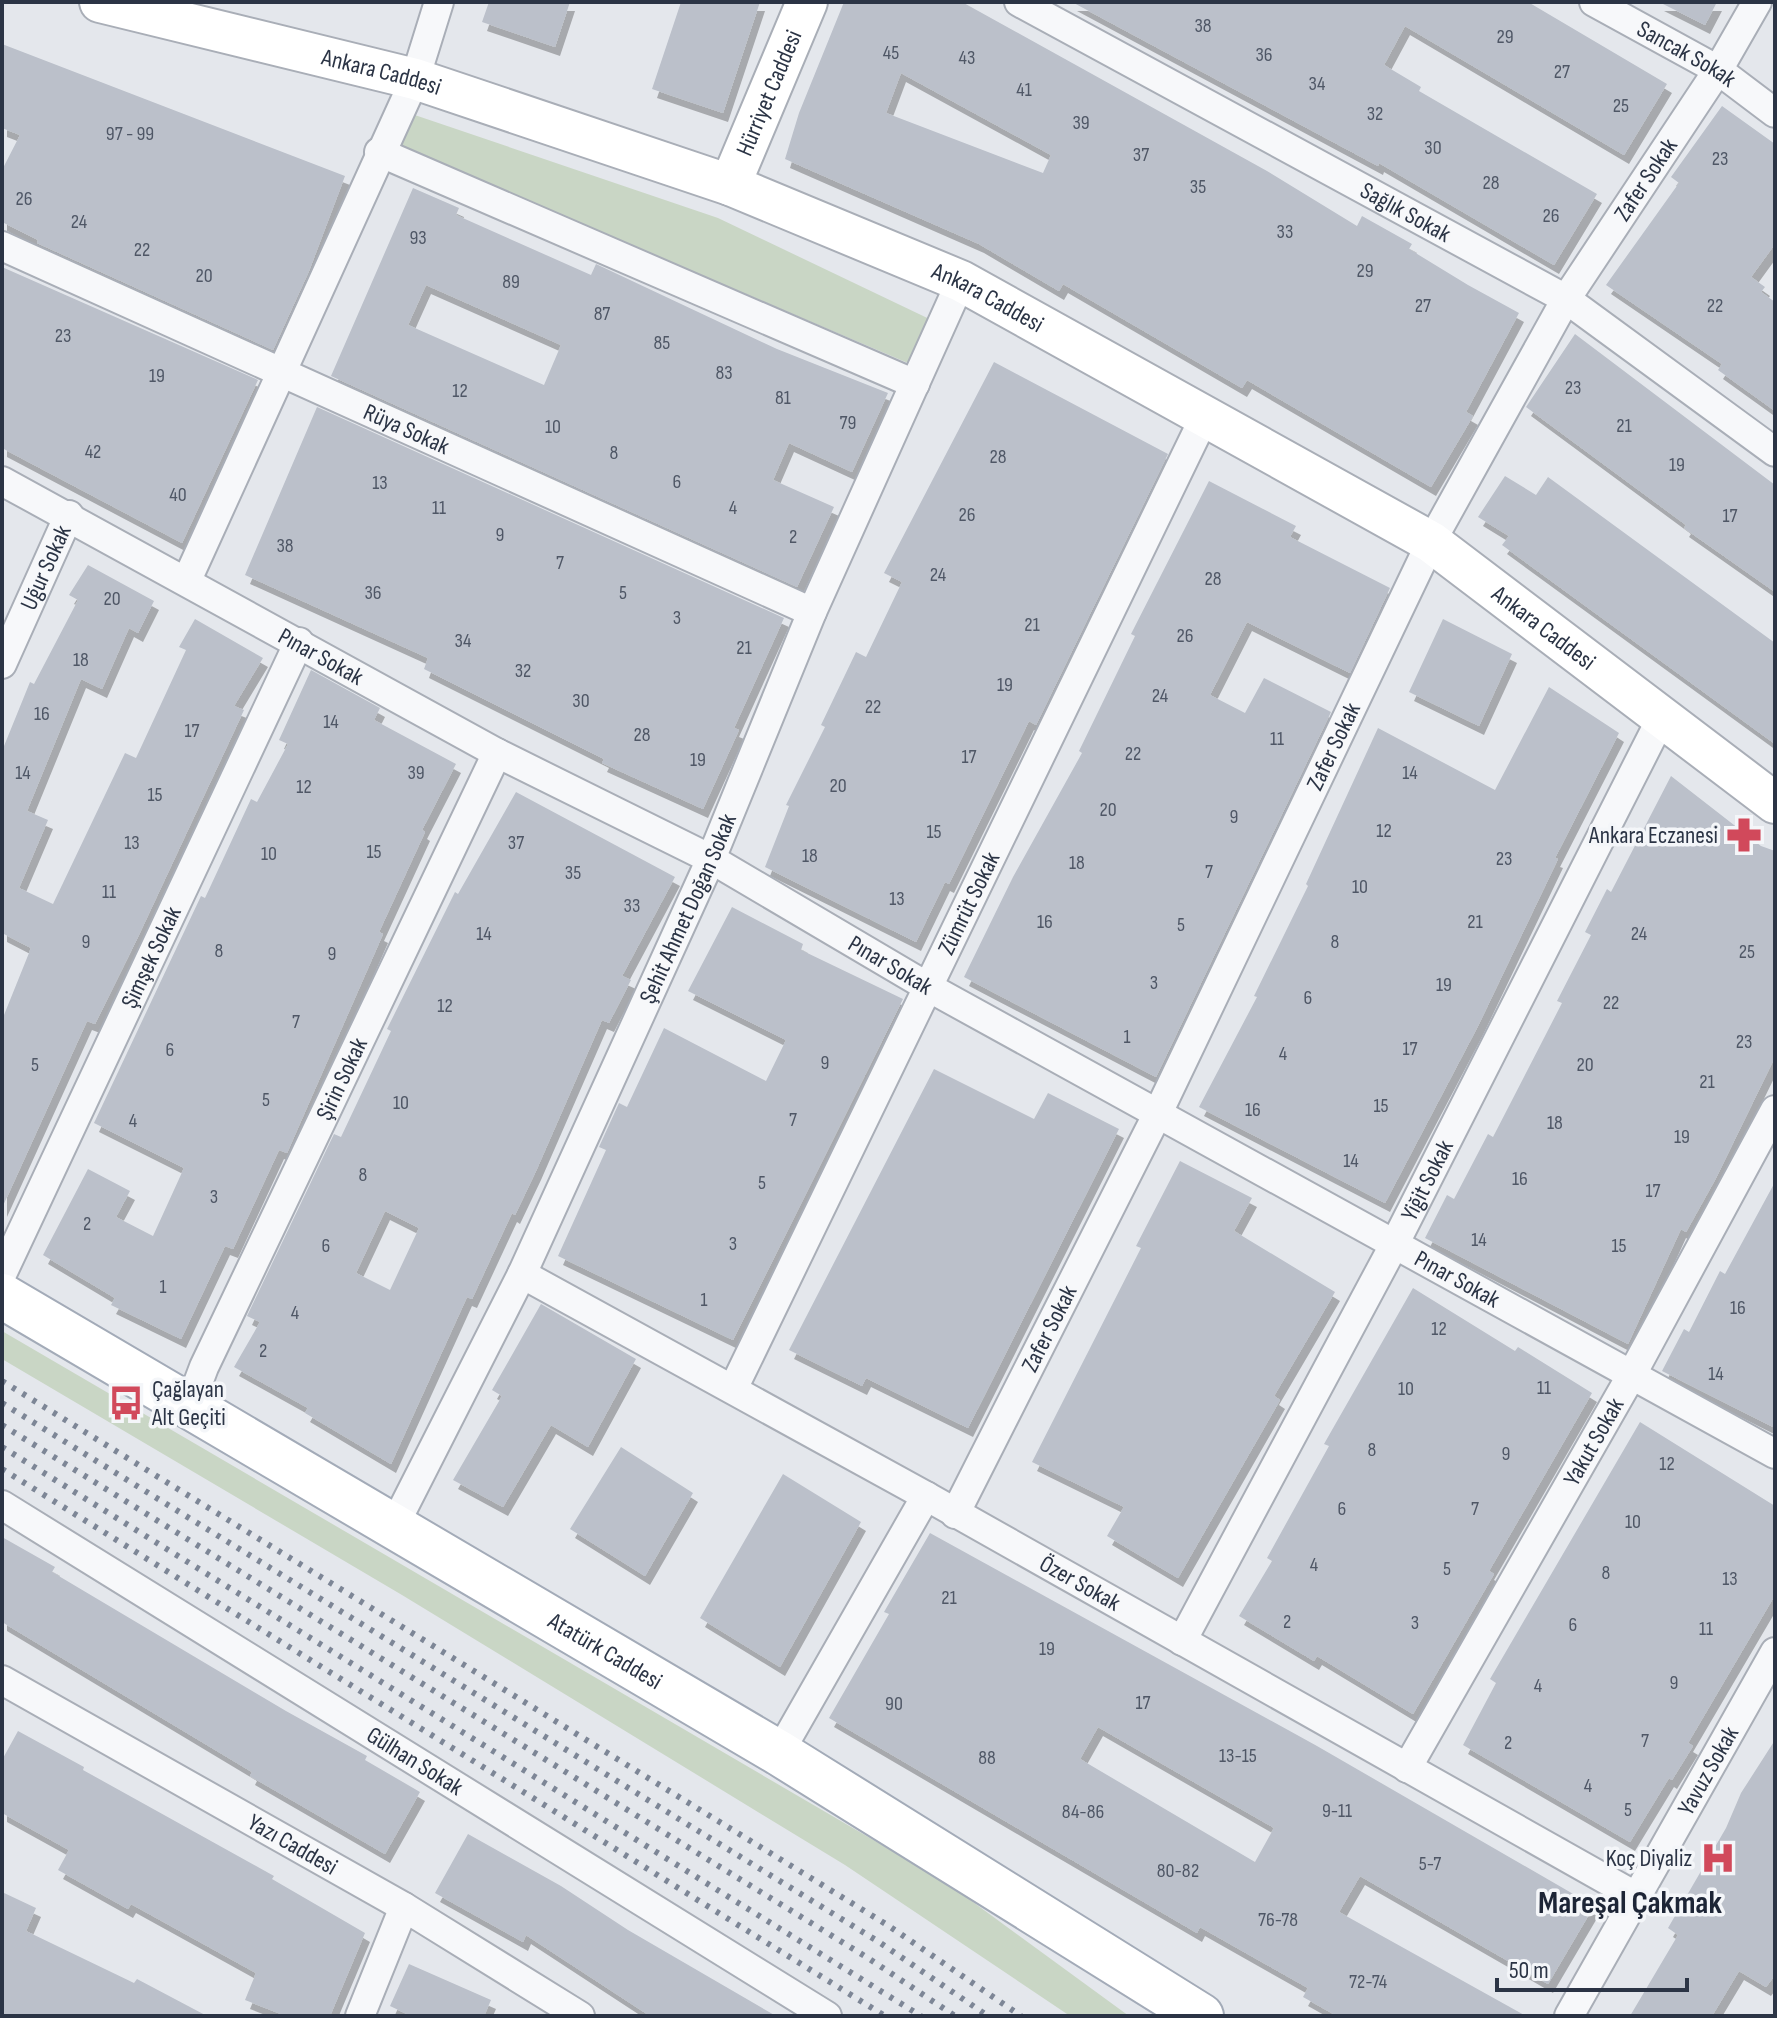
<svg xmlns="http://www.w3.org/2000/svg" width="1777" height="2018" font-family="'Sofia Sans Condensed',sans-serif">
<defs>
<filter id="shadow"><feDropShadow dx="5" dy="9" stdDeviation="0" flood-color="#0004"/></filter>
</defs>
<rect width="100%" height="100%" fill="#e4e7ec"/>
<!-- green -->
<path fill="#c9d6c5" d="M 400,110 L 718,218 L 942,325 L 922,369 L 386,141 Z
M 2,1331 L 947,1883 L 1129,2016 L 1070,2016 L 845,1865 L 402,1595 L 2,1359 Z"/>
<!-- building -->
<path fill="#bbc0ca" fill-rule="evenodd" filter="url(#shadow)" d="M 489,2 L 570,2 L 555,47 L 482,22 Z
M 681,2 L 760,2 L 723,113 L 652,89 Z
M 844,2 L 962,2 L 1267,171 L 1357,226 L 1362,216 L 1412,244 L 1409,249 L 1468,285 L 1519,313 L 1466,412 L 1473,416 L 1431,487 L 1247,380 L 1242,388 L 1063,284 L 1059,291 L 979,244 L 785,159 L 799,113 ZM 901,73 L 1051,155 L 1043,173 L 886,113 Z
M 1072,2 L 1528,2 L 1667,84 L 1624,155 L 1405,26 L 1384,65 L 1421,87 L 1419,91 L 1597,194 L 1554,265 L 1379,163 L 1378,166 Z
M 1659,2 L 1717,2 L 1705,25 Z
M 2,44 L 345,176 L 309,271 L 273,350 L 37,243 L 38,240 L 2,222 L 2,170 L 20,135 L 2,128 Z
M 1722,106 L 1775,144 L 1775,244 L 1751,277 L 1765,287 L 1761,292 L 1775,302 L 1775,411 L 1718,370 L 1722,364 L 1606,285 L 1679,183 L 1671,177 Z
M 413,188 L 459,208 L 456,215 L 591,275 L 596,264 L 777,349 L 888,393 L 852,472 L 789,443 L 773,480 L 834,507 L 797,587 L 331,376 ZM 426,285 L 561,345 L 544,385 L 408,325 Z
M 2,267 L 258,380 L 182,543 L 2,448 Z
M 1575,334 L 1775,485 L 1775,592 L 1684,528 L 1686,525 L 1526,407 Z
M 994,362 L 1168,454 L 1036,725 L 1029,721 L 949,884 L 945,882 L 916,942 L 765,867 L 789,806 L 786,805 L 825,727 L 821,725 L 856,652 L 866,657 L 902,582 L 884,573 Z
M 317,407 L 784,618 L 734,728 L 739,730 L 703,809 L 602,763 L 604,759 L 424,669 L 428,658 L 245,575 Z
M 1505,476 L 1536,495 L 1548,477 L 1775,643 L 1775,744 L 1502,545 L 1509,536 L 1478,517 Z
M 1209,481 L 1296,526 L 1290,537 L 1390,588 L 1350,673 L 1247,622 L 1210,695 L 1245,713 L 1264,678 L 1331,712 L 1156,1077 L 964,977 L 1013,877 L 1082,753 L 1079,751 L 1135,636 L 1131,634 Z
M 88,565 L 154,601 L 138,633 L 129,628 L 102,689 L 81,679 L 27,811 L 48,820 L 19,888 L 53,904 L 125,753 L 136,758 L 186,650 L 179,647 L 195,619 L 263,658 L 234,706 L 244,710 L 137,939 L 95,1024 L 87,1021 L 2,1208 L 2,1020 L 31,948 L 2,933 L 2,751 L 30,682 L 34,684 L 78,600 L 69,595 Z
M 1443,619 L 1512,654 L 1479,726 L 1409,692 Z
M 311,670 L 380,708 L 374,720 L 456,764 L 422,830 L 425,832 L 379,932 L 383,934 L 287,1153 L 279,1150 L 233,1249 L 225,1246 L 181,1339 L 111,1305 L 115,1298 L 43,1255 L 88,1169 L 130,1191 L 116,1217 L 153,1236 L 184,1168 L 94,1123 L 201,896 L 205,898 L 251,799 L 257,802 L 288,744 L 279,740 Z
M 1549,687 L 1619,733 L 1555,858 L 1558,859 L 1478,1026 L 1385,1203 L 1199,1107 L 1257,997 L 1254,996 L 1308,886 L 1306,884 L 1378,728 L 1495,790 Z
M 1671,776 L 1761,846 L 1775,851 L 1775,1057 L 1716,1178 L 1686,1232 L 1681,1229 L 1628,1344 L 1425,1238 L 1447,1195 L 1454,1199 L 1488,1134 L 1493,1137 L 1562,1003 L 1557,1001 L 1591,935 L 1585,932 L 1607,889 L 1611,892 Z
M 516,792 L 675,877 L 622,976 L 631,980 L 609,1023 L 602,1020 L 536,1171 L 515,1215 L 512,1213 L 472,1299 L 467,1297 L 391,1464 L 305,1413 L 308,1408 L 234,1367 L 260,1322 L 247,1316 L 334,1134 L 341,1137 L 391,1031 L 387,1029 L 455,892 L 458,894 ZM 385,1211 L 419,1228 L 390,1290 L 356,1273 Z
M 732,907 L 803,944 L 801,950 L 903,999 L 733,1340 L 558,1256 L 606,1150 L 599,1147 L 619,1103 L 627,1107 L 664,1028 L 766,1081 L 786,1040 L 688,991 Z
M 934,1069 L 1034,1119 L 1048,1093 L 1119,1129 L 968,1428 L 866,1378 L 862,1386 L 789,1350 Z
M 1180,1161 L 1252,1198 L 1234,1231 L 1335,1292 L 1274,1396 L 1280,1400 L 1178,1578 L 1107,1536 L 1124,1507 L 1032,1462 L 1141,1248 L 1136,1246 Z
M 1775,1182 L 1775,1428 L 1662,1371 L 1684,1329 L 1689,1332 L 1720,1271 L 1725,1274 Z
M 1413,1288 L 1515,1351 L 1518,1347 L 1592,1393 L 1489,1571 L 1494,1574 L 1413,1714 L 1317,1656 L 1314,1661 L 1239,1616 L 1272,1561 L 1267,1558 L 1329,1446 L 1324,1444 Z
M 541,1304 L 636,1359 L 588,1447 L 551,1425 L 503,1507 L 453,1480 L 502,1396 L 492,1390 Z
M 1640,1422 L 1775,1506 L 1775,1595 L 1688,1743 L 1693,1746 L 1672,1780 L 1669,1778 L 1630,1842 L 1463,1745 L 1496,1683 L 1490,1679 Z
M 621,1447 L 693,1493 L 645,1576 L 570,1529 Z
M 783,1474 L 861,1522 L 780,1667 L 700,1618 Z
M 930,1533 L 1317,1746 L 1594,1906 L 1548,1984 L 1360,1876 L 1339,1912 L 1526,2016 L 1337,2016 L 1303,1997 L 1308,1988 L 1200,1927 L 1197,1933 L 829,1718 L 889,1614 L 884,1612 ZM 1098,1727 L 1274,1828 L 1255,1862 L 1080,1759 Z
M 2,1537 L 55,1567 L 52,1572 L 286,1711 L 367,1756 L 365,1760 L 420,1792 L 385,1854 L 250,1776 L 252,1772 L 2,1622 Z
M 18,1731 L 84,1767 L 83,1770 L 274,1876 L 272,1879 L 365,1933 L 330,2016 L 286,2016 L 245,2000 L 256,1973 L 131,1904 L 128,1909 L 58,1870 L 69,1850 L 2,1813 L 2,1760 Z
M 1775,1740 L 1775,1975 L 1766,1987 L 1739,1971 L 1712,2016 L 1630,2016 L 1678,1935 L 1668,1928 L 1726,1828 L 1741,1793 Z
M 468,1834 L 561,1886 L 628,1930 L 776,2016 L 650,2016 L 526,1935 L 523,1942 L 435,1893 Z
M 2,1892 L 36,1908 L 26,1931 L 134,1983 L 137,1979 L 207,2016 L 2,2016 Z
M 409,1964 L 491,2000 L 484,2016 L 411,2016 L 390,2006 Z"/>
<g fill="none" stroke-linecap="round" stroke-linejoin="round">
<!-- minor casing -->
<g stroke="#a9aeb7" stroke-width="32">
<g id="minor">
<path id="s1" d="M 1019,2 L 1566,299 L 1775,452"/>
<path id="s2" d="M 1594,2 L 1718,70 L 1775,113"/>
<path d="M 379,152 L 915,384"/>
<path id="s3" d="M 2,246 L 812,612"/>
<path id="s4" d="M 2,481 L 497,753 L 711,859 L 928,987 L 1775,1454"/>
<path d="M 187,580 L 415,79 L 439,2"/>
<path id="s5" d="M 2,664 L 69,515"/>
<path id="s6" d="M 2,1274 L 299,642"/>
<path id="s7" d="M 522,1274 L 926,1496 L 1637,1897"/>
<path id="s8" d="M 733,1389 L 1204,418"/>
<path id="s9" d="M 189,1407 L 204,1367 L 497,753"/>
<path id="s10" d="M 2,1505 L 827,2016"/>
<path id="s11" d="M 955,1514 L 1157,1115 L 1431,542 L 1566,299 L 1718,70 L 1757,2"/>
<path id="s12" d="M 394,1526 L 522,1274 L 711,859 L 812,612 L 961,281"/>
<path id="s13" d="M 1182,1641 L 1394,1245 L 1663,715"/>
<path id="s14" d="M 2,1680 L 404,1907 L 580,2016"/>
<path d="M 779,1753 L 926,1496"/>
<path id="s15" d="M 1407,1768 L 1631,1376 L 1775,1110"/>
<path d="M 360,2016 L 404,1907"/>
<path id="s16" d="M 1569,2016 L 1775,1652"/>
</g>
</g>
<!-- secondary casing -->
<g stroke="#a9aeb7" stroke-width="44">
<g id="secondary">
<path id="s17" d="M 100,2 L 415,79 L 730,185 L 961,281 L 1431,542 L 1775,803"/>
<path id="s18" d="M 730,185 L 807,2"/>
</g>
</g>
<!-- primary casing -->
<g stroke="#a3abb8" stroke-width="48">
<g id="primary">
<path id="s19" d="M 2,1296 L 779,1753 L 1201,2016"/>
</g>
</g>
<!-- minor -->
<use href="#minor" stroke="#f7f8fa" stroke-width="28"/>
<!-- secondary -->
<use href="#secondary" stroke="#fff" stroke-width="40"/>
<!-- primary -->
<use href="#primary" stroke="#fff" stroke-width="44"/>
<!-- rail -->
<path stroke="#7d8696" stroke-width="6" stroke-dasharray="4 8" stroke-linecap="butt" d="M 2,1381 L 889,1926 L 1021,2016
M 2,1403 L 879,1942 L 988,2016
M 2,1425 L 868,1958 L 955,2016
M 2,1447 L 921,2016
M 2,1469 L 885,2016"/>
</g>
<!-- icons -->
<defs>
<g id="pharmacy-bare" transform="scale(2.76)"><path d="M-2-6h4v4h4v4h-4v4h-4v-4h-4v-4h4Z" fill="#d1495b" stroke="#f4f6f9" stroke-width="2.5" paint-order="stroke"/></g>
<g id="bus-bare" transform="scale(2.76)"><path d="M-5-6H5V4H4V6H2V4H-2V6H-4V4H-5ZM-3.5-4V0h7V-4ZM-3.5 1.2v1.5H-2V1.2ZM2 1.2v1.5H3.5V1.2Z" fill="#d1495b" stroke="#f4f6f9" stroke-width="2.5" paint-order="stroke"/></g>
<g id="hospital-bare" transform="scale(2.76)"><path d="M-5-5h3v3.5h4V-5h3V5h-3V1.5h-4V5h-3Z" fill="#d1495b" stroke="#f4f6f9" stroke-width="2.5" paint-order="stroke"/></g>
</defs>
<g fill-rule="evenodd">
<use href="#pharmacy-bare" x="1744" y="835"/>
<use href="#bus-bare" x="126" y="1403"/>
<use href="#hospital-bare" x="1718" y="1858"/>
</g>
<g text-anchor="middle" stroke-width="7" stroke-linejoin="round" paint-order="stroke">
<!-- number labels -->
<g font-size="20" fill="#4f5766">
<text x="1203" y="32">38</text>
<text x="1505" y="43">29</text>
<text x="891" y="59">45</text>
<text x="1264" y="61">36</text>
<text x="967" y="64">43</text>
<text x="1562" y="78">27</text>
<text x="1317" y="90">34</text>
<text x="1024" y="96">41</text>
<text x="1621" y="112">25</text>
<text x="1375" y="120">32</text>
<text x="1081" y="129">39</text>
<text x="130" y="140">97 - 99</text>
<text x="1433" y="154">30</text>
<text x="1141" y="161">37</text>
<text x="1720" y="165">23</text>
<text x="1491" y="189">28</text>
<text x="1198" y="193">35</text>
<text x="24" y="205">26</text>
<text x="1551" y="222">26</text>
<text x="79" y="228">24</text>
<text x="1285" y="238">33</text>
<text x="418" y="244">93</text>
<text x="142" y="256">22</text>
<text x="1365" y="277">29</text>
<text x="204" y="282">20</text>
<text x="511" y="288">89</text>
<text x="1423" y="312">27</text>
<text x="1715" y="312">22</text>
<text x="602" y="320">87</text>
<text x="63" y="342">23</text>
<text x="662" y="349">85</text>
<text x="724" y="379">83</text>
<text x="157" y="382">19</text>
<text x="1573" y="394">23</text>
<text x="460" y="397">12</text>
<text x="783" y="404">81</text>
<text x="848" y="429">79</text>
<text x="1624" y="432">21</text>
<text x="553" y="433">10</text>
<text x="93" y="458">42</text>
<text x="614" y="459">8</text>
<text x="998" y="463">28</text>
<text x="1677" y="471">19</text>
<text x="677" y="488">6</text>
<text x="380" y="489">13</text>
<text x="178" y="501">40</text>
<text x="439" y="514">11</text>
<text x="733" y="514">4</text>
<text x="967" y="521">26</text>
<text x="1730" y="522">17</text>
<text x="500" y="541">9</text>
<text x="793" y="543">2</text>
<text x="285" y="552">38</text>
<text x="560" y="569">7</text>
<text x="938" y="581">24</text>
<text x="1213" y="585">28</text>
<text x="373" y="599">36</text>
<text x="623" y="599">5</text>
<text x="112" y="605">20</text>
<text x="677" y="624">3</text>
<text x="1032" y="631">21</text>
<text x="1185" y="642">26</text>
<text x="463" y="647">34</text>
<text x="744" y="654">21</text>
<text x="81" y="666">18</text>
<text x="523" y="677">32</text>
<text x="1005" y="691">19</text>
<text x="1160" y="702">24</text>
<text x="581" y="707">30</text>
<text x="873" y="713">22</text>
<text x="42" y="720">16</text>
<text x="331" y="728">14</text>
<text x="192" y="737">17</text>
<text x="642" y="741">28</text>
<text x="1277" y="745">11</text>
<text x="1133" y="760">22</text>
<text x="969" y="763">17</text>
<text x="698" y="766">19</text>
<text x="23" y="779">14</text>
<text x="416" y="779">39</text>
<text x="1410" y="779">14</text>
<text x="838" y="792">20</text>
<text x="304" y="793">12</text>
<text x="155" y="801">15</text>
<text x="1108" y="816">20</text>
<text x="1234" y="823">9</text>
<text x="1384" y="837">12</text>
<text x="934" y="838">15</text>
<text x="132" y="849">13</text>
<text x="516" y="849">37</text>
<text x="374" y="858">15</text>
<text x="269" y="860">10</text>
<text x="810" y="862">18</text>
<text x="1504" y="865">23</text>
<text x="1077" y="869">18</text>
<text x="1209" y="878">7</text>
<text x="573" y="879">35</text>
<text x="1360" y="893">10</text>
<text x="109" y="898">11</text>
<text x="897" y="905">13</text>
<text x="632" y="912">33</text>
<text x="1045" y="928">16</text>
<text x="1475" y="928">21</text>
<text x="1181" y="931">5</text>
<text x="484" y="940">14</text>
<text x="1639" y="940">24</text>
<text x="86" y="948">9</text>
<text x="1335" y="948">8</text>
<text x="219" y="957">8</text>
<text x="1747" y="958">25</text>
<text x="332" y="960">9</text>
<text x="1154" y="989">3</text>
<text x="1444" y="991">19</text>
<text x="1308" y="1004">6</text>
<text x="1611" y="1009">22</text>
<text x="445" y="1012">12</text>
<text x="296" y="1028">7</text>
<text x="1127" y="1043">1</text>
<text x="1744" y="1048">23</text>
<text x="1410" y="1055">17</text>
<text x="170" y="1056">6</text>
<text x="1283" y="1060">4</text>
<text x="825" y="1069">9</text>
<text x="35" y="1071">5</text>
<text x="1585" y="1071">20</text>
<text x="1707" y="1088">21</text>
<text x="266" y="1106">5</text>
<text x="401" y="1109">10</text>
<text x="1381" y="1112">15</text>
<text x="1253" y="1116">16</text>
<text x="793" y="1126">7</text>
<text x="133" y="1127">4</text>
<text x="1555" y="1129">18</text>
<text x="1682" y="1143">19</text>
<text x="1351" y="1167">14</text>
<text x="363" y="1181">8</text>
<text x="1520" y="1185">16</text>
<text x="762" y="1189">5</text>
<text x="1653" y="1197">17</text>
<text x="214" y="1203">3</text>
<text x="87" y="1230">2</text>
<text x="1479" y="1246">14</text>
<text x="733" y="1250">3</text>
<text x="326" y="1252">6</text>
<text x="1619" y="1252">15</text>
<text x="163" y="1293">1</text>
<text x="704" y="1306">1</text>
<text x="1738" y="1314">16</text>
<text x="295" y="1319">4</text>
<text x="1439" y="1335">12</text>
<text x="263" y="1357">2</text>
<text x="1716" y="1380">14</text>
<text x="1544" y="1394">11</text>
<text x="1406" y="1395">10</text>
<text x="1372" y="1456">8</text>
<text x="1506" y="1460">9</text>
<text x="1667" y="1470">12</text>
<text x="1342" y="1515">6</text>
<text x="1475" y="1515">7</text>
<text x="1633" y="1528">10</text>
<text x="1314" y="1571">4</text>
<text x="1447" y="1575">5</text>
<text x="1606" y="1579">8</text>
<text x="1730" y="1585">13</text>
<text x="949" y="1604">21</text>
<text x="1287" y="1628">2</text>
<text x="1415" y="1629">3</text>
<text x="1573" y="1631">6</text>
<text x="1706" y="1635">11</text>
<text x="1047" y="1655">19</text>
<text x="1674" y="1689">9</text>
<text x="1538" y="1692">4</text>
<text x="1143" y="1709">17</text>
<text x="894" y="1710">90</text>
<text x="1645" y="1747">7</text>
<text x="1508" y="1749">2</text>
<text x="1238" y="1762">13-15</text>
<text x="987" y="1764">88</text>
<text x="1588" y="1792">4</text>
<text x="1628" y="1816">5</text>
<text x="1337" y="1817">9-11</text>
<text x="1083" y="1818">84-86</text>
<text x="1430" y="1870">5-7</text>
<text x="1178" y="1877">80-82</text>
<text x="1278" y="1926">76-78</text>
<text x="1368" y="1988">72-74</text>
</g>
<!-- street labels -->
<g font-size="24" fill="#2b3445" stroke="#f4f6f9">
<text dy="8" stroke="none"><textPath href="#s2" startOffset="106">Sancak Sokak</textPath></text>
<text dy="8" stroke="none"><textPath href="#s17" startOffset="290">Ankara Caddesi</textPath></text>
<text dy="8" stroke="none"><textPath href="#s18" startOffset="100">Hürriyet Caddesi</textPath></text>
<text dy="8" stroke="none"><textPath href="#s11" startOffset="1504">Zafer Sokak</textPath></text>
<text dy="8" stroke="none"><textPath href="#s1" startOffset="440">Sağlık Sokak</textPath></text>
<text dy="8" stroke="none"><textPath href="#s17" startOffset="938">Ankara Caddesi</textPath></text>
<text dy="8" stroke="none"><textPath href="#s3" startOffset="444">Rüya Sokak</textPath></text>
<text dy="8" stroke="none"><textPath href="#s5" startOffset="106">Uğur Sokak</textPath></text>
<text dy="8" stroke="none"><textPath href="#s17" startOffset="1586">Ankara Caddesi</textPath></text>
<text dy="8" stroke="none"><textPath href="#s4" startOffset="364">Pınar Sokak</textPath></text>
<text dy="8" stroke="none"><textPath href="#s11" startOffset="856">Zafer Sokak</textPath></text>
<text dy="8" stroke="none"><textPath href="#s8" startOffset="540">Zümrüt Sokak</textPath></text>
<text dy="8" stroke="none"><textPath href="#s12" startOffset="684">Şehit Ahmet Doğan Sokak</textPath></text>
<text dy="8" stroke="none"><textPath href="#s6" startOffset="350">Şimşek Sokak</textPath></text>
<text dy="8" stroke="none"><textPath href="#s4" startOffset="1012">Pınar Sokak</textPath></text>
<text dy="8" stroke="none"><textPath href="#s9" startOffset="362">Şirin Sokak</textPath></text>
<text dy="8" stroke="none"><textPath href="#s13" startOffset="522">Yiğit Sokak</textPath></text>
<text dy="8" stroke="none"><textPath href="#s4" startOffset="1660">Pınar Sokak</textPath></text>
<text dy="8" stroke="none"><textPath href="#s11" startOffset="208">Zafer Sokak</textPath></text>
<text dy="8" stroke="none"><textPath href="#s15" startOffset="376">Yakut Sokak</textPath></text>
<text dy="8" stroke="none"><textPath href="#s7" startOffset="638">Özer Sokak</textPath></text>
<text dy="8" stroke="none"><textPath href="#s19" startOffset="700">Atatürk Caddesi</textPath></text>
<text dy="8" stroke="none"><textPath href="#s10" startOffset="486">Gülhan Sokak</textPath></text>
<text dy="8" stroke="none"><textPath href="#s16" startOffset="282">Yavuz Sokak</textPath></text>
<text dy="8" stroke="none"><textPath href="#s14" startOffset="334">Yazı Caddesi</textPath></text>
</g>
<!-- poi labels -->
<g font-size="24" fill="#2b3445" stroke="#f4f6f9" text-anchor="end">
<text x="1718" y="843">Ankara Eczanesi</text>
<text x="152" y="1397" text-anchor="start">Çağlayan<tspan x="152" dy="28">Alt Geçiti</tspan></text>
<text x="1692" y="1866">Koç Diyaliz</text>
</g>
<!-- district labels -->
<g font-size="32" font-weight="bold" fill="#1d2536" stroke="#f4f6f9">
<text x="1630" y="1913">Mareşal Çakmak</text>
</g>
</g>
<!-- border -->
<rect width="1777" height="2018" fill="none" stroke="#2b3445" stroke-width="8"/>
<!-- scale -->
<path d="M1497 1978v12h190v-12" fill="none" stroke="#2b3445" stroke-width="4"/>
<text x="1509" y="1978" font-size="24" fill="#2b3445" stroke="#f4f6f9" stroke-width="6" paint-order="stroke">50 m</text>
</svg>
